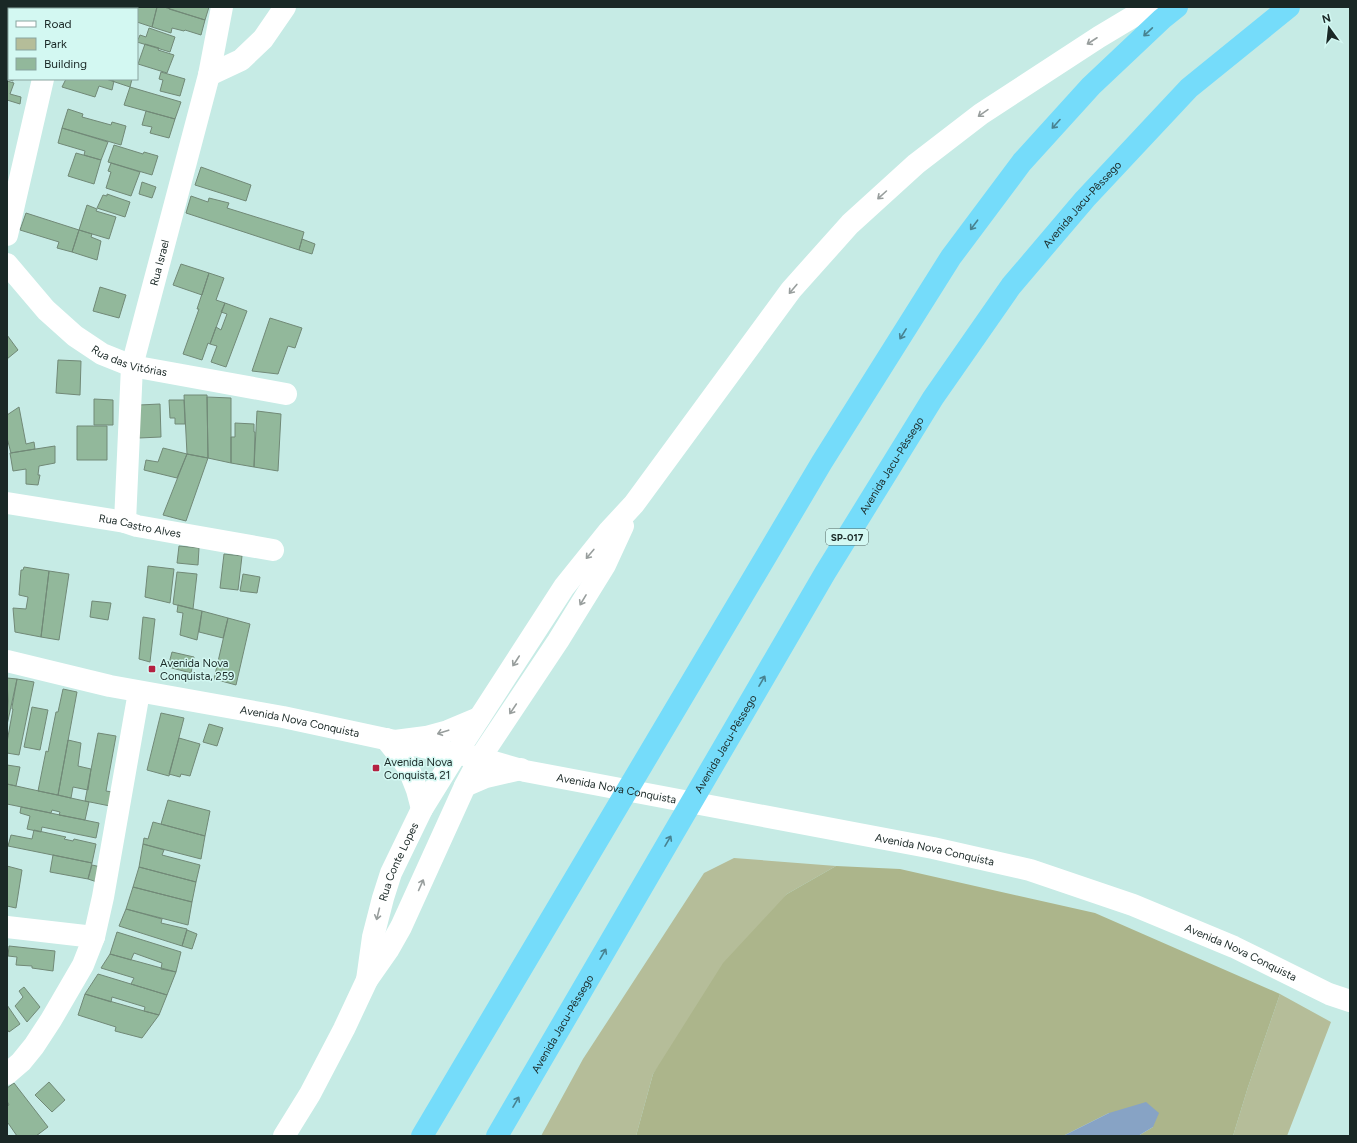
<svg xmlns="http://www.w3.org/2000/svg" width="1357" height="1143" font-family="Figtree,sans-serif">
<rect width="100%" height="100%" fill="#c6ebe5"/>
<!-- green -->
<path fill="#b5bd99" d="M 734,858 L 836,866 L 787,894 L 653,1074 L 636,1136 L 541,1136 L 583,1059 L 704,873 Z
M 1280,994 L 1331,1022 L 1287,1136 L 1233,1136 L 1248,1087 Z"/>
<!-- forest -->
<path fill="#acb58b" d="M 836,866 L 900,869 L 1095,913 L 1280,994 L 1248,1087 L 1233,1136 L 1138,1136 L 1153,1127 L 1109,1113 L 1063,1136 L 636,1136 L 653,1074 L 723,963 L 787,894 Z"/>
<!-- water -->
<path fill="#87a3c5" d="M 1146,1102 L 1159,1113 L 1153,1127 L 1138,1136 L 1063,1136 L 1109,1113 Z"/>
<!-- building -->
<path fill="#92b89b" stroke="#718977" d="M 7,7 L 49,7 L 50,9 L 9,9 L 9,17 L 7,17 Z
M 105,7 L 157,7 L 152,27 L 137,22 L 137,9 L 104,9 Z
M 157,7 L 164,7 L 205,20 L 201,35 L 185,30 L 184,31 L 172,28 L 171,33 L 152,27 Z
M 170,7 L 209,7 L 205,20 L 169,9 Z
M 149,28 L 175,37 L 170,52 L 137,42 L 140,35 L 146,37 Z
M 145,44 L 159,48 L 158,50 L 174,55 L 167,73 L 138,64 Z
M 7,60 L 9,61 L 9,79 L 13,79 L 13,81 L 7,79 Z
M 161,72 L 185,79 L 180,96 L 160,91 L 163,80 L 159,79 Z
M 66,79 L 106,79 L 114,81 L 112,90 L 99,86 L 95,97 L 62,87 Z
M 106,79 L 132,79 L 130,87 Z
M 7,81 L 14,83 L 10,94 L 21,97 L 20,104 L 7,100 Z
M 130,87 L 181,102 L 175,119 L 124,105 Z
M 68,109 L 83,114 L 82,117 L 111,125 L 112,122 L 126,126 L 121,145 L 62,128 Z
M 146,111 L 175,119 L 169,138 L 150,133 L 152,127 L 142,125 Z
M 62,128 L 108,142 L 101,160 L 84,155 L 85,151 L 58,143 Z
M 114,145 L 143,154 L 144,152 L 158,156 L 152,175 L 108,162 Z
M 76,153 L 101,160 L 94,184 L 68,176 Z
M 111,163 L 140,172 L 131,196 L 106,188 L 111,172 L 108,171 Z
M 201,167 L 251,185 L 246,201 L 195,185 Z
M 142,182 L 156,187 L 152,198 L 139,194 Z
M 107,194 L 130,202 L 125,217 L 97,208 L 103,195 L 107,196 Z
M 191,196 L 208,202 L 209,198 L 229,203 L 227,208 L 304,232 L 299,250 L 186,213 Z
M 87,205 L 97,209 L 96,211 L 116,217 L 109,239 L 79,230 Z
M 26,213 L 79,230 L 72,252 L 57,248 L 59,242 L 20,230 Z
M 79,230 L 92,234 L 91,237 L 101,241 L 97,260 L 72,252 Z
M 302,239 L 315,244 L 312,254 L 299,250 Z
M 181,264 L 209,273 L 202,295 L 173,285 Z
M 209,273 L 224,278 L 216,300 L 225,303 L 210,344 L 208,343 L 202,360 L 183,354 L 199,309 L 197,309 Z
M 100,287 L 126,295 L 119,318 L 93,311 Z
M 225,303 L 247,311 L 226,367 L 211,362 L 217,346 L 210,344 L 216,327 L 221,330 L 227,314 L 221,312 Z
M 270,318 L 302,328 L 295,348 L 288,346 L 278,374 L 252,371 Z
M 7,335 L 18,350 L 7,359 Z
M 58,360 L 81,361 L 80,395 L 56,393 Z
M 184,395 L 207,395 L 208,458 L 187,454 Z
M 207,397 L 231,398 L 231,463 L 208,458 Z
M 94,399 L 113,400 L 113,425 L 94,425 Z
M 169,400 L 184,400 L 185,424 L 175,424 L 175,418 L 170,418 Z
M 160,404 L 161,437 L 139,438 L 139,405 Z
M 19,407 L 26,444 L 34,442 L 35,449 L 11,453 L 7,438 L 7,415 Z
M 257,411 L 281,414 L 278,471 L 254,467 Z
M 235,423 L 254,424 L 254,432 L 255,432 L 254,467 L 231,463 L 231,437 L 235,437 Z
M 77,426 L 107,426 L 107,460 L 77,460 Z
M 55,446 L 55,463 L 39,466 L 38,475 L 40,475 L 38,485 L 26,484 L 26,469 L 13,471 L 10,453 Z
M 163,448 L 187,454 L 177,478 L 144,470 L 146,460 L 158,462 Z
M 187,454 L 208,458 L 186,521 L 163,515 Z
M 179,546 L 199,548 L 198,565 L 177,563 Z
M 224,554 L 242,556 L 238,590 L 220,588 Z
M 148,566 L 174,569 L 170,603 L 145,597 Z
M 24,567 L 49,571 L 41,637 L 15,632 L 13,608 L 26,609 L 28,597 L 19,595 L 21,570 L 23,570 Z
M 49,571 L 69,574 L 59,640 L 41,637 Z
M 177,572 L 197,574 L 193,609 L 173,604 Z
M 243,574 L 260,577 L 257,593 L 240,591 Z
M 92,601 L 111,603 L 108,620 L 90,617 Z
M 178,605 L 202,611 L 197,640 L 180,635 L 183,613 L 177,612 Z
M 202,611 L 228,618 L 223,638 L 199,632 Z
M 143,617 L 155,619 L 150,662 L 139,659 Z
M 228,618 L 250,624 L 236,685 L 214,679 Z
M 172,652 L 194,657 L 191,673 L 168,667 Z
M 7,678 L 17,679 L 7,725 L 8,701 Z
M 17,679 L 34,682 L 19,755 L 7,753 L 7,742 L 13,709 L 12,709 L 12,707 Z
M 63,689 L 77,692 L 58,795 L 38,791 L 46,751 L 48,752 L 56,712 L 58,712 Z
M 32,707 L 48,710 L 40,750 L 24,747 Z
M 161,713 L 184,718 L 169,776 L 147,770 Z
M 209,724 L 223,728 L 217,746 L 203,742 Z
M 98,733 L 116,736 L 106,791 L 112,792 L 110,806 L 85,801 Z
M 179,738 L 200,744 L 190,776 L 181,774 L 180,777 L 169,774 Z
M 68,740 L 81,743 L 78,766 L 91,769 L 88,790 L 73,787 L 71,798 L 58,795 Z
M 7,765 L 20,767 L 16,786 L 7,784 Z
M 7,784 L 89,802 L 85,820 L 59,815 L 60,812 L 52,810 L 51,813 L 7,804 Z
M 168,800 L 210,811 L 205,836 L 161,824 Z
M 21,807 L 99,823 L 96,838 L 42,827 L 41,832 L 27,829 L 30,816 L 20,813 Z
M 153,822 L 205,836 L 201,859 L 143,844 L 144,838 L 148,839 Z
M 34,830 L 66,837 L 64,839 L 73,841 L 74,839 L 96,844 L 92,863 L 8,846 L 11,835 L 32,839 Z
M 143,844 L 164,850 L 162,855 L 200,865 L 196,882 L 139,867 Z
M 53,855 L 92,863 L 88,879 L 50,872 Z
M 92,865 L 101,867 L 97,882 L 88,879 Z
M 7,866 L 22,870 L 16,908 L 7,906 Z
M 139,867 L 196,882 L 192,902 L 133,887 Z
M 133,887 L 192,902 L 188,925 L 126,909 Z
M 126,909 L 162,919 L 161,923 L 187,929 L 182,946 L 119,926 Z
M 187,930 L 197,934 L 192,949 L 182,946 Z
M 117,932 L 181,952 L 176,972 L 161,969 L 162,963 L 134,953 L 131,960 L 110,954 Z
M 9,946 L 55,951 L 53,971 L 32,968 L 32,966 L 16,965 L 17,957 L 8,956 Z
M 110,954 L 176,972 L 167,995 L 131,984 L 134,978 L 101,968 Z
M 98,974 L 167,995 L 159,1015 L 144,1011 L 145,1007 L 112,997 L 111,1002 L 85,994 Z
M 24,987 L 40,1007 L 27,1022 L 15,1006 L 23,997 L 19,991 Z
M 85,994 L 144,1011 L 159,1015 L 142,1038 L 115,1031 L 116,1027 L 78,1015 Z
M 7,1005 L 20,1024 L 9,1032 L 7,1029 Z
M 49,1082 L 65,1100 L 52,1112 L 35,1095 Z
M 14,1083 L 48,1127 L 36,1136 L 17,1136 L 8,1123 L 7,1124 L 7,1106 L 9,1105 L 7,1101 L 7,1088 Z"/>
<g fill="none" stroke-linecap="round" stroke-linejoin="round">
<!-- street -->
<g stroke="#fff" stroke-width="22">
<path d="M 59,9 L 60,7"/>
<path d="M 209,75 L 241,60 L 263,39 L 285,7"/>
<path d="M 7,235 L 43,79"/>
<path id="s1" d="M 7,264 L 46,310 L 75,336 L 102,354 L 132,366 L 286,394"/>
<path id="s2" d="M 7,503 L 125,522 L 137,526 L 273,550"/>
<path id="s3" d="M 125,522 L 132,366 L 209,75 L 222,7"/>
<path id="s4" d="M 7,661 L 110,686 L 283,717 L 432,749 L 480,758 L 525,771 L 933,848 L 1030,870 L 1133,905 L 1234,947 L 1329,994 L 1350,1001"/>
<path d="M 7,927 L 94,937"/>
<path d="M 7,1074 L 21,1062 L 34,1046 L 51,1020 L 83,965 L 94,937 L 103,897 L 139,692"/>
</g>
<!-- secondary -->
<g stroke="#fff" stroke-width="22">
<path d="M 386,739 L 408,767 L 417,790 L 422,809"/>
<path d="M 395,741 L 426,737 L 448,731 L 479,718"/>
<path d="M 465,786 L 486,777 L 521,769"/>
<path id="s5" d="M 367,980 L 373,937 L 383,898 L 391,873 L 422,809 L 456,754 L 564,587 L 609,531 L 634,504 L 791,290 L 850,224 L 916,164 L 981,114 L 1099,37 L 1149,7"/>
<path d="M 284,1136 L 310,1094 L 344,1029 L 367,980 L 388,950 L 401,927 L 465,786 L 480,758 L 558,641 L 605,565 L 623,526"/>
</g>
<!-- highway -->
<g stroke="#75dcfa" stroke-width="22">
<path d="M 422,1136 L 822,462 L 951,257 L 1022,162 L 1091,86 L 1162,19 L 1177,7"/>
<path id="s6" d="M 497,1136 L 825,573 L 933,398 L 1011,286 L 1085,199 L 1189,88 L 1289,7"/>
</g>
</g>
<!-- one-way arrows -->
<defs><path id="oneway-shaft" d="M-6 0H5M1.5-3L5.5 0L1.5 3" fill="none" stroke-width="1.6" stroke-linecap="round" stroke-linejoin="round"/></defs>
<g stroke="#488290">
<use href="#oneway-shaft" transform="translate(1148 32) rotate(137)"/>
<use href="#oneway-shaft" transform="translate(1056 124) rotate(132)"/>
<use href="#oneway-shaft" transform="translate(974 225) rotate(127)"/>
<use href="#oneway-shaft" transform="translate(903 334) rotate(122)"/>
<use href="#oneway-shaft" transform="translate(762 681) rotate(-60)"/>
<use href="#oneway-shaft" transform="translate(668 841) rotate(-60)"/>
<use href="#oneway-shaft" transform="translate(603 954) rotate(-60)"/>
<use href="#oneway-shaft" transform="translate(516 1102) rotate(-60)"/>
</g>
<g stroke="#989e9d">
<use href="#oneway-shaft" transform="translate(1092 41) rotate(147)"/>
<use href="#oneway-shaft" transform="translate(983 113) rotate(145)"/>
<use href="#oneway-shaft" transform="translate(882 195) rotate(138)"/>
<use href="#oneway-shaft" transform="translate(793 289) rotate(130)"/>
<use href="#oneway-shaft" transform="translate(590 554) rotate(130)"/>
<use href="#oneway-shaft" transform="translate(583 600) rotate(121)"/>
<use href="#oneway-shaft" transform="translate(516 661) rotate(123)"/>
<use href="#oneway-shaft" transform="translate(513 709) rotate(124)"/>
<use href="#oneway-shaft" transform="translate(443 732) rotate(162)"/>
<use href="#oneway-shaft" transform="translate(421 885) rotate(-66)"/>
<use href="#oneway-shaft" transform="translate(378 914) rotate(104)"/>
</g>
<!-- markers -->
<g fill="#b42141" stroke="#d3f8f2" stroke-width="1.5">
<rect x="148" y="665" width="8" height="8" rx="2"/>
<rect x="372" y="764" width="8" height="8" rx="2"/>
</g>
<g text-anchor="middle" stroke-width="3" stroke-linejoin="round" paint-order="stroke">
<!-- shield labels -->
<rect fill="#d3f8f2" stroke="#526663" stroke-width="1" x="826" y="529" width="42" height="16" rx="3"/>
<g font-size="10" font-weight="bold" fill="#1a2826">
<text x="847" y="541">SP-017</text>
</g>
<!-- street labels -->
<g font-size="11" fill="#1a2826" stroke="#d3f8f2">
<text dy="4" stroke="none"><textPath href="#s6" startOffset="1102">Avenida Jacu-Pêssego</textPath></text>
<text dy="4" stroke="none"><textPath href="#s3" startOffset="263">Rua Israel</textPath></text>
<text dy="4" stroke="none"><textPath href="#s1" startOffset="160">Rua das Vitórias</textPath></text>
<text dy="4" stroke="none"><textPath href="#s6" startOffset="778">Avenida Jacu-Pêssego</textPath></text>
<text dy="4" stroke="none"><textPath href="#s2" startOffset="135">Rua Castro Alves</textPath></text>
<text dy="4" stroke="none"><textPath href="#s4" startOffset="299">Avenida Nova Conquista</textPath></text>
<text dy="4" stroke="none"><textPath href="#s6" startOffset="454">Avenida Jacu-Pêssego</textPath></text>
<text dy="4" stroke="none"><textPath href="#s4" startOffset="623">Avenida Nova Conquista</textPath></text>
<text dy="4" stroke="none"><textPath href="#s4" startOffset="947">Avenida Nova Conquista</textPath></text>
<text dy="4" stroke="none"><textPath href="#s5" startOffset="123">Rua Conte Lopes</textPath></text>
<text dy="4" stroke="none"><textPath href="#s4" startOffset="1271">Avenida Nova Conquista</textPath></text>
<text dy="4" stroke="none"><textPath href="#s6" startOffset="130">Avenida Jacu-Pêssego</textPath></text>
</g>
<!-- poi labels -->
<g font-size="11" fill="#1a2826" stroke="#d3f8f2" text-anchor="start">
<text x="160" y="667">Avenida Nova<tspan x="160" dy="13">Conquista, 259</tspan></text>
<text x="384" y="766">Avenida Nova<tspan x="384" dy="13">Conquista, 21</tspan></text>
</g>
</g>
<!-- border -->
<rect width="1357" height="1143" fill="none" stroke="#1a2826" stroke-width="16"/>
<!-- legend -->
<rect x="8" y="8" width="130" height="72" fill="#d3f8f2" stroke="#89a5a0"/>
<rect x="16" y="21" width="20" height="6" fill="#ffffff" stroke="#89a5a0"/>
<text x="44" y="28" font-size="12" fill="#1a2826">Road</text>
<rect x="16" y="38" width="20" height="12" fill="#b5bd99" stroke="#89a5a0"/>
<text x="44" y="48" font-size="12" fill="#1a2826">Park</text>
<rect x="16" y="58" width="20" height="12" fill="#92b89b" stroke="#89a5a0"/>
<text x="44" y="68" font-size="12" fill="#1a2826">Building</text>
<!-- north arrow -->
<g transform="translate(1329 28) rotate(345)" stroke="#d3f8f2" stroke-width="3" paint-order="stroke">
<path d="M0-3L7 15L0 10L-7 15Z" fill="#1a2826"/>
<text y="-6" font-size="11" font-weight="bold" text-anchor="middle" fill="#1a2826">N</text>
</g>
</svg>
